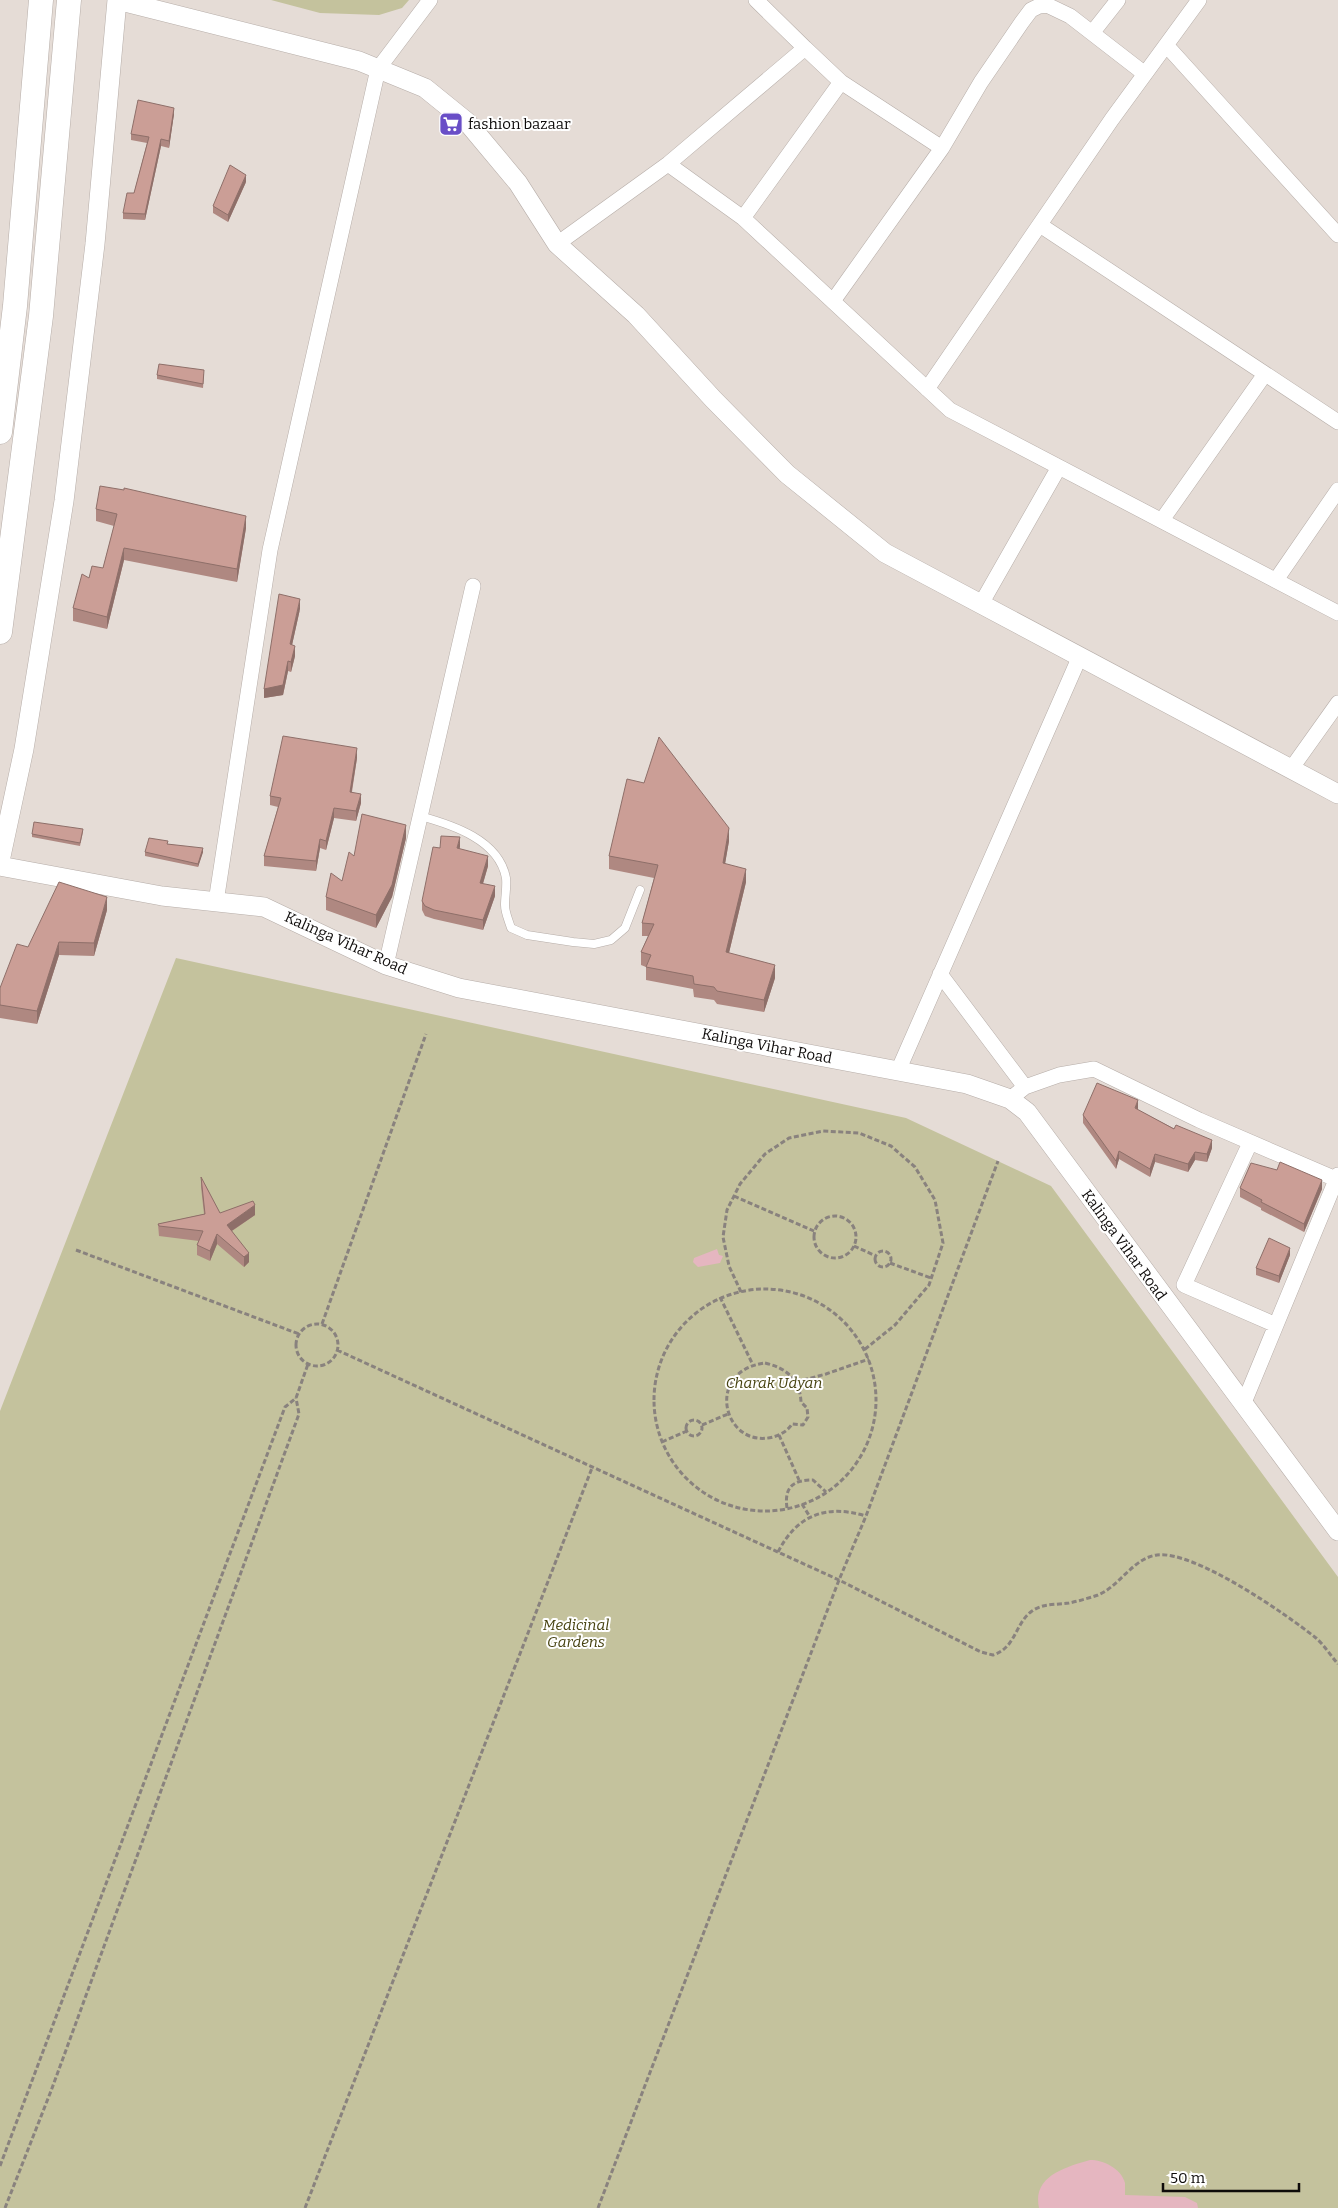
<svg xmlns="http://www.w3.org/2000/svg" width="1338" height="2208" font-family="Bitter,serif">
<rect width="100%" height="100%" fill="#e5dcd6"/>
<!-- green -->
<path fill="#c4c29d" d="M 271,0 L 409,0 L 402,8 L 379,15 L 320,13 Z
M 176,958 L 906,1118 L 1051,1186 L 1338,1577 L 1338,2208 L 0,2208 L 0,1411 Z"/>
<!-- water -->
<path fill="#e5b6c0" d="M 717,1249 L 719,1255 L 723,1256 L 720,1263 L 698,1267 L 693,1262 L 694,1258 Z
M 1090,2160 C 1103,2160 1121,2168 1125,2183 C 1125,2187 1125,2192 1125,2195 L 1185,2197 L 1197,2203 L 1198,2208 L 1039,2208 C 1032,2176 1066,2167 1090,2160 Z"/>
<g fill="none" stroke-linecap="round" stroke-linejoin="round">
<!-- service casing -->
<g stroke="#b6ada8" stroke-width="9">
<path id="service" d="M 420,816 C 453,825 499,840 506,878 C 507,887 505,896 505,905 C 505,913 509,921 511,928 L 527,935 L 573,942 L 594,944 L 611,940 L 625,928 L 640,890"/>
</g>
<!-- minor casing -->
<g stroke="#b6ada8" stroke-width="16">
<path id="minor" d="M 756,0 L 805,48
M 1092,33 L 1118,0
M 1167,46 L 1338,235
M 942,148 L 981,82 L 1022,22 L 1031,10 L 1039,6 L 1047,5 L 1070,16 L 1145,74
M 668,164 L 743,218 L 950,410 L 1338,613
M 1040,225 L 1338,422
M 557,244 L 668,164 L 805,48 L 841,82 L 743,218
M 833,301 L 942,148 L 841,82
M 927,389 L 1112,119 L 1199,0
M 1162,520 L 1265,374
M 1276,580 L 1338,490
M 981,604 L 1059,467
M 1291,769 L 1338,703
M 216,902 L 270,550 L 378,69 L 430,0
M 386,965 L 473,586
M 940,974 L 1025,1087
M 898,1071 L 1080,656
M 1010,1099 L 1025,1087 L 1059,1075 L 1094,1069 L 1199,1120 L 1338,1180
M 1250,1143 L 1184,1285 L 1276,1325
M 1243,1405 L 1338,1175"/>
</g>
<!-- tertiary casing -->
<g stroke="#b6ada8" stroke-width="20">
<path id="tertiary" d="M 117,0 L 359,61 L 425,88 L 467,122 L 518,183 L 557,244 L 636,315 L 713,399 L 787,474 L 885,553 L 1338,794
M 0,861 L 24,749 L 64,501 L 95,244 L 117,0
M 0,866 L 162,896 L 264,907 L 386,965 L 459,988 L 967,1084 L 1010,1099 L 1027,1112 L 1338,1531"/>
</g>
<!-- trunk casing -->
<g stroke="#b6ada8" stroke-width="25">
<path id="trunk" d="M 0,432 L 15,306 L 41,0
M 0,632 L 41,316 L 69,0"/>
</g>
<!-- path -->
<path stroke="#89827e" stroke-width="3" stroke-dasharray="5 2.5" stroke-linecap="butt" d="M 734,1196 L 814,1231
M814 1237a21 21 0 1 1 42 0a21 21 0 1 1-42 0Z
M 854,1246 L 876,1256
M 76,1250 L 299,1334
M875 1259a8 8 0 1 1 16 0a8 8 0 1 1-16 0Z
M 890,1263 L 931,1278
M654 1400a111 111 0 1 1 222 0a111 111 0 1 1-222 0Z
M 741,1292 L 729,1266 L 723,1237 L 727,1210 L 740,1184 L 765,1154 L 789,1138 L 823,1131 L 859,1133 L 891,1146 L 915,1167 L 935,1200 L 943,1243 L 929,1285 L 895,1325 L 864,1350
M 720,1297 L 753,1365
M 322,1324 L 426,1034
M296 1345a21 21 0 1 1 42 0a21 21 0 1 1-42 0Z
M 337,1350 L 839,1580 L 981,1652 L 993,1655 C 1016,1648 1015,1623 1032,1611 C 1043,1603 1057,1605 1069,1603 C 1079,1601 1089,1598 1098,1595 C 1120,1586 1133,1558 1157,1555 C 1194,1550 1286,1614 1316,1638 C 1324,1645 1331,1656 1338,1664
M 765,1363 C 786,1368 800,1379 801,1402 L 807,1408 L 808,1417 L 803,1425 L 792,1424 C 788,1431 780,1435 773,1437 C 724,1450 703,1371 765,1363 Z
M 796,1382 L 826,1374 L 869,1359
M686 1428a8 8 0 1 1 16 0a8 8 0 1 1-16 0Z
M 702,1425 L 728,1414
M 779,1435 L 799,1480
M 662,1442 L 687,1431
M 802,1504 L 810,1517
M 787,1508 C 784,1487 793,1480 813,1480 L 826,1492
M 778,1552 C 797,1515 826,1504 866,1516
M 0,2166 L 285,1407 L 296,1398 L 308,1364
M 5,2208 L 51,2091 L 299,1414 L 296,1398
M 305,2208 L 592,1468
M 598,2208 L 839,1580 L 866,1516 L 998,1161"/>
<!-- service -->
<use href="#service" stroke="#fff" stroke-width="8"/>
<!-- minor -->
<use href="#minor" stroke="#fff" stroke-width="15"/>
<!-- tertiary -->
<use href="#tertiary" stroke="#fff" stroke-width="19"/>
<!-- trunk -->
<use href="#trunk" stroke="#fff" stroke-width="24"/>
</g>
<!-- wall -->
<path fill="#af8881" d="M 174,114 L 169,148 L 161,146 L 145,220 L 123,219 L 123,213 L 134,193 L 147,143 L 131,140 L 131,134 Z
M 246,182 L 228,222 L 213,213 L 213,206 Z
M 204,374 L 203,388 L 157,379 L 157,375 Z
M 96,509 L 246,528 L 237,582 L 124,560 L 107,629 L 73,621 L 73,608 L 89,578 L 103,568 L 114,526 L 96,521 Z
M 300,609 L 292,645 L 295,656 L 291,672 L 288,671 L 283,695 L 264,698 Z
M 357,758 L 352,792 L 361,803 L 356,821 L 334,818 L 326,850 L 320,848 L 316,871 L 264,866 L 264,856 L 278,807 L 270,805 L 270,796 Z
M 83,832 L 80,846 L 32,837 L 32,834 Z
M 406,838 L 392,897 L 376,928 L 326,910 L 326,897 L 342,881 L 354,856 Z
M 729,841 L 725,863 L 746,882 L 729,953 L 775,978 L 764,1012 L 717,1004 L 714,1000 L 694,997 L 693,989 L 646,980 L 646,967 L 641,965 L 641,952 L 648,936 L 642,936 L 642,923 L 654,878 L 609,869 L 609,856 Z
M 168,844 L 203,852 L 198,867 L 145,856 L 145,852 Z
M 460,847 L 460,849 L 488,866 L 483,884 L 495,896 L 483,930 L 434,919 L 425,916 L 422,910 L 422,901 Z
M 107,910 L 94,956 L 59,955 L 37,1024 L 0,1018 L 0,988 L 28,947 Z
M 1138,1108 L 1138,1110 L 1212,1148 L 1207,1162 L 1195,1160 L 1188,1172 L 1155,1162 L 1150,1177 L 1119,1159 L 1116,1169 L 1083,1123 L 1083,1115 Z
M 201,1177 L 220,1213 L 255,1215 L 232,1231 L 249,1262 L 244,1267 L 217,1244 L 210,1261 L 197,1255 L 197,1245 L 199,1241 L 159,1236 L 158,1224 L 204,1214 L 201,1187 Z
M 1240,1188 L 1322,1189 L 1304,1232 L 1261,1210 L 1261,1208 L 1240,1197 Z
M 1290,1255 L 1279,1283 L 1256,1275 L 1256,1268 Z"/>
<!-- shaded-wall -->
<path fill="#8e6f69" d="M 174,108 L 174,114 L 169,148 L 169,141 Z
M 161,139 L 161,146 L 145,220 L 145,214 Z
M 246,175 L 246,182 L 228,222 L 228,215 Z
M 246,516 L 246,528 L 237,582 L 237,569 Z
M 124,548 L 124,560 L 107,629 L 107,617 Z
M 300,599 L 300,609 L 290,654 L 290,644 Z
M 295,646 L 295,656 L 291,672 L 291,662 Z
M 288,661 L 288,671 L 283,695 L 264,698 L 264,689 Z
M 357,748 L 357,758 L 350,801 L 350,792 Z
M 361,794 L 361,803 L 356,821 L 356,811 Z
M 334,808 L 334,818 L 326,850 L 326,841 Z
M 406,825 L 406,838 L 392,897 L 376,928 L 376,915 Z
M 729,828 L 729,841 L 723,876 L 723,863 Z
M 460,837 L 460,847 L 457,858 L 457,848 Z
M 320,839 L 320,848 L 316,871 L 316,861 Z
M 203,848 L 203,852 L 198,867 L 198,864 Z
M 488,856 L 488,866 L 480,893 L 480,883 Z
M 746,869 L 746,882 L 726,965 L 726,952 Z
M 495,886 L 495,896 L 483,930 L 483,920 Z
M 107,897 L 107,910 L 94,956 L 94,943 Z
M 59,942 L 59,955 L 37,1024 L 37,1011 Z
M 775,965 L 775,978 L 764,1012 L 764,1000 Z
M 1138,1100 L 1138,1108 L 1135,1117 L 1135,1108 Z
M 1212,1140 L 1212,1148 L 1207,1162 L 1207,1154 Z
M 1119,1151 L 1119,1159 L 1116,1169 L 1116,1161 Z
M 1195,1152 L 1195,1160 L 1188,1172 L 1188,1164 Z
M 1155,1154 L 1155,1162 L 1150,1177 L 1150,1169 Z
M 1322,1180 L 1322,1189 L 1304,1232 L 1304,1224 Z
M 255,1205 L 255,1215 L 227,1234 L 227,1225 Z
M 217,1234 L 217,1244 L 210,1261 L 210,1251 Z
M 1290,1248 L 1290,1255 L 1279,1283 L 1279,1276 Z
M 249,1253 L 249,1262 L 244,1267 L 244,1257 Z"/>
<!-- building -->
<path fill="#cb9e96" stroke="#8e6f69" d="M 138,100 L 174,108 L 169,141 L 161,139 L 145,214 L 123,213 L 127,193 L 134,193 L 149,137 L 131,134 Z
M 230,165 L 246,175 L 228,215 L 213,206 Z
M 159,364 L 204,370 L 203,384 L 157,375 Z
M 100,486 L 124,490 L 124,488 L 246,516 L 237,569 L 124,548 L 107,617 L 73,608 L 82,574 L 89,578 L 92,566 L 103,568 L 117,514 L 96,509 Z
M 279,594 L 300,599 L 290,644 L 295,646 L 291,662 L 288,661 L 283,685 L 264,689 Z
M 283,736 L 357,748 L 350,792 L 361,794 L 356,811 L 334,808 L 326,841 L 320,839 L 316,861 L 264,856 L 281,798 L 270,796 Z
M 659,737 L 729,828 L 723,863 L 746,869 L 726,952 L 775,965 L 764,1000 L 717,991 L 714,987 L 694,984 L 693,976 L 646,967 L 651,955 L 641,952 L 654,924 L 642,923 L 658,865 L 609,856 L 627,779 L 644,783 Z
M 362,814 L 406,825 L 392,885 L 376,915 L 326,897 L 331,873 L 342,881 L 349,852 L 354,856 Z
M 34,822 L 83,829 L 80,843 L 32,834 Z
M 441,836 L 460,837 L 457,848 L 488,856 L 480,883 L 495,886 L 483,920 L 434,910 L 425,906 L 422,901 L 433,847 L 440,848 Z
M 149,838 L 168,841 L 167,844 L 203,848 L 198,864 L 145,852 Z
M 59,882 L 107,897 L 94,943 L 59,942 L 37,1011 L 0,1005 L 0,988 L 17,944 L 28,947 Z
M 1097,1083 L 1138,1100 L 1135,1108 L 1174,1129 L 1176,1125 L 1212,1140 L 1207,1154 L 1195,1152 L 1188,1164 L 1155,1154 L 1150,1169 L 1119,1151 L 1116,1161 L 1083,1115 Z
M 1280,1162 L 1322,1180 L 1304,1224 L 1261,1202 L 1262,1200 L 1240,1188 L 1251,1163 L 1277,1170 Z
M 201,1177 L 220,1213 L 253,1201 L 255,1205 L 227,1225 L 249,1253 L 244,1257 L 217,1234 L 210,1251 L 197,1245 L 203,1231 L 159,1226 L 158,1224 L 205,1214 Z
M 1269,1238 L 1290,1248 L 1279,1276 L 1256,1268 Z"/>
<!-- icons -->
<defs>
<g id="supermarket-square" transform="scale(1.25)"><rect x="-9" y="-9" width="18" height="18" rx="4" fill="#694ec7" stroke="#fff"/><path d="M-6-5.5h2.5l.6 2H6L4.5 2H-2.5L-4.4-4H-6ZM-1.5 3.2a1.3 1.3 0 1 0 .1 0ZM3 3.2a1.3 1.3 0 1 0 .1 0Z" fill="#fff"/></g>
</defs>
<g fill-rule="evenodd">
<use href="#supermarket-square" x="451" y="124"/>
</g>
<g text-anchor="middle" stroke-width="4" stroke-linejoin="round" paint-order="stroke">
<!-- poi labels -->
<g font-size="15" fill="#0e0b0a" stroke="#fff" text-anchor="start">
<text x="468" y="129">fashion bazaar</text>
</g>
<!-- street labels -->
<g font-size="15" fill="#0e0b0a" stroke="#fff">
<text transform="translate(346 943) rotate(24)" y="5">Kalinga Vihar Road</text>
<text transform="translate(767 1046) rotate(11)" y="5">Kalinga Vihar Road</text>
<text transform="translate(1124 1245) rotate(54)" y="5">Kalinga Vihar Road</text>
</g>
<!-- park labels -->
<g font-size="15" font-style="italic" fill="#474311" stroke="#fff">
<text x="774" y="1388">Charak Udyan</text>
<text x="576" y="1630">Medicinal<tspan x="576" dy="17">Gardens</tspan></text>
</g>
</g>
<!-- scale -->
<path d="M1163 2183v8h136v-8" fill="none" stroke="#0e0b0a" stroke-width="2.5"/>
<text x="1170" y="2183" font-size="15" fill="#0e0b0a" stroke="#ffffff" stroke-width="4" paint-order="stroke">50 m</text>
</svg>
